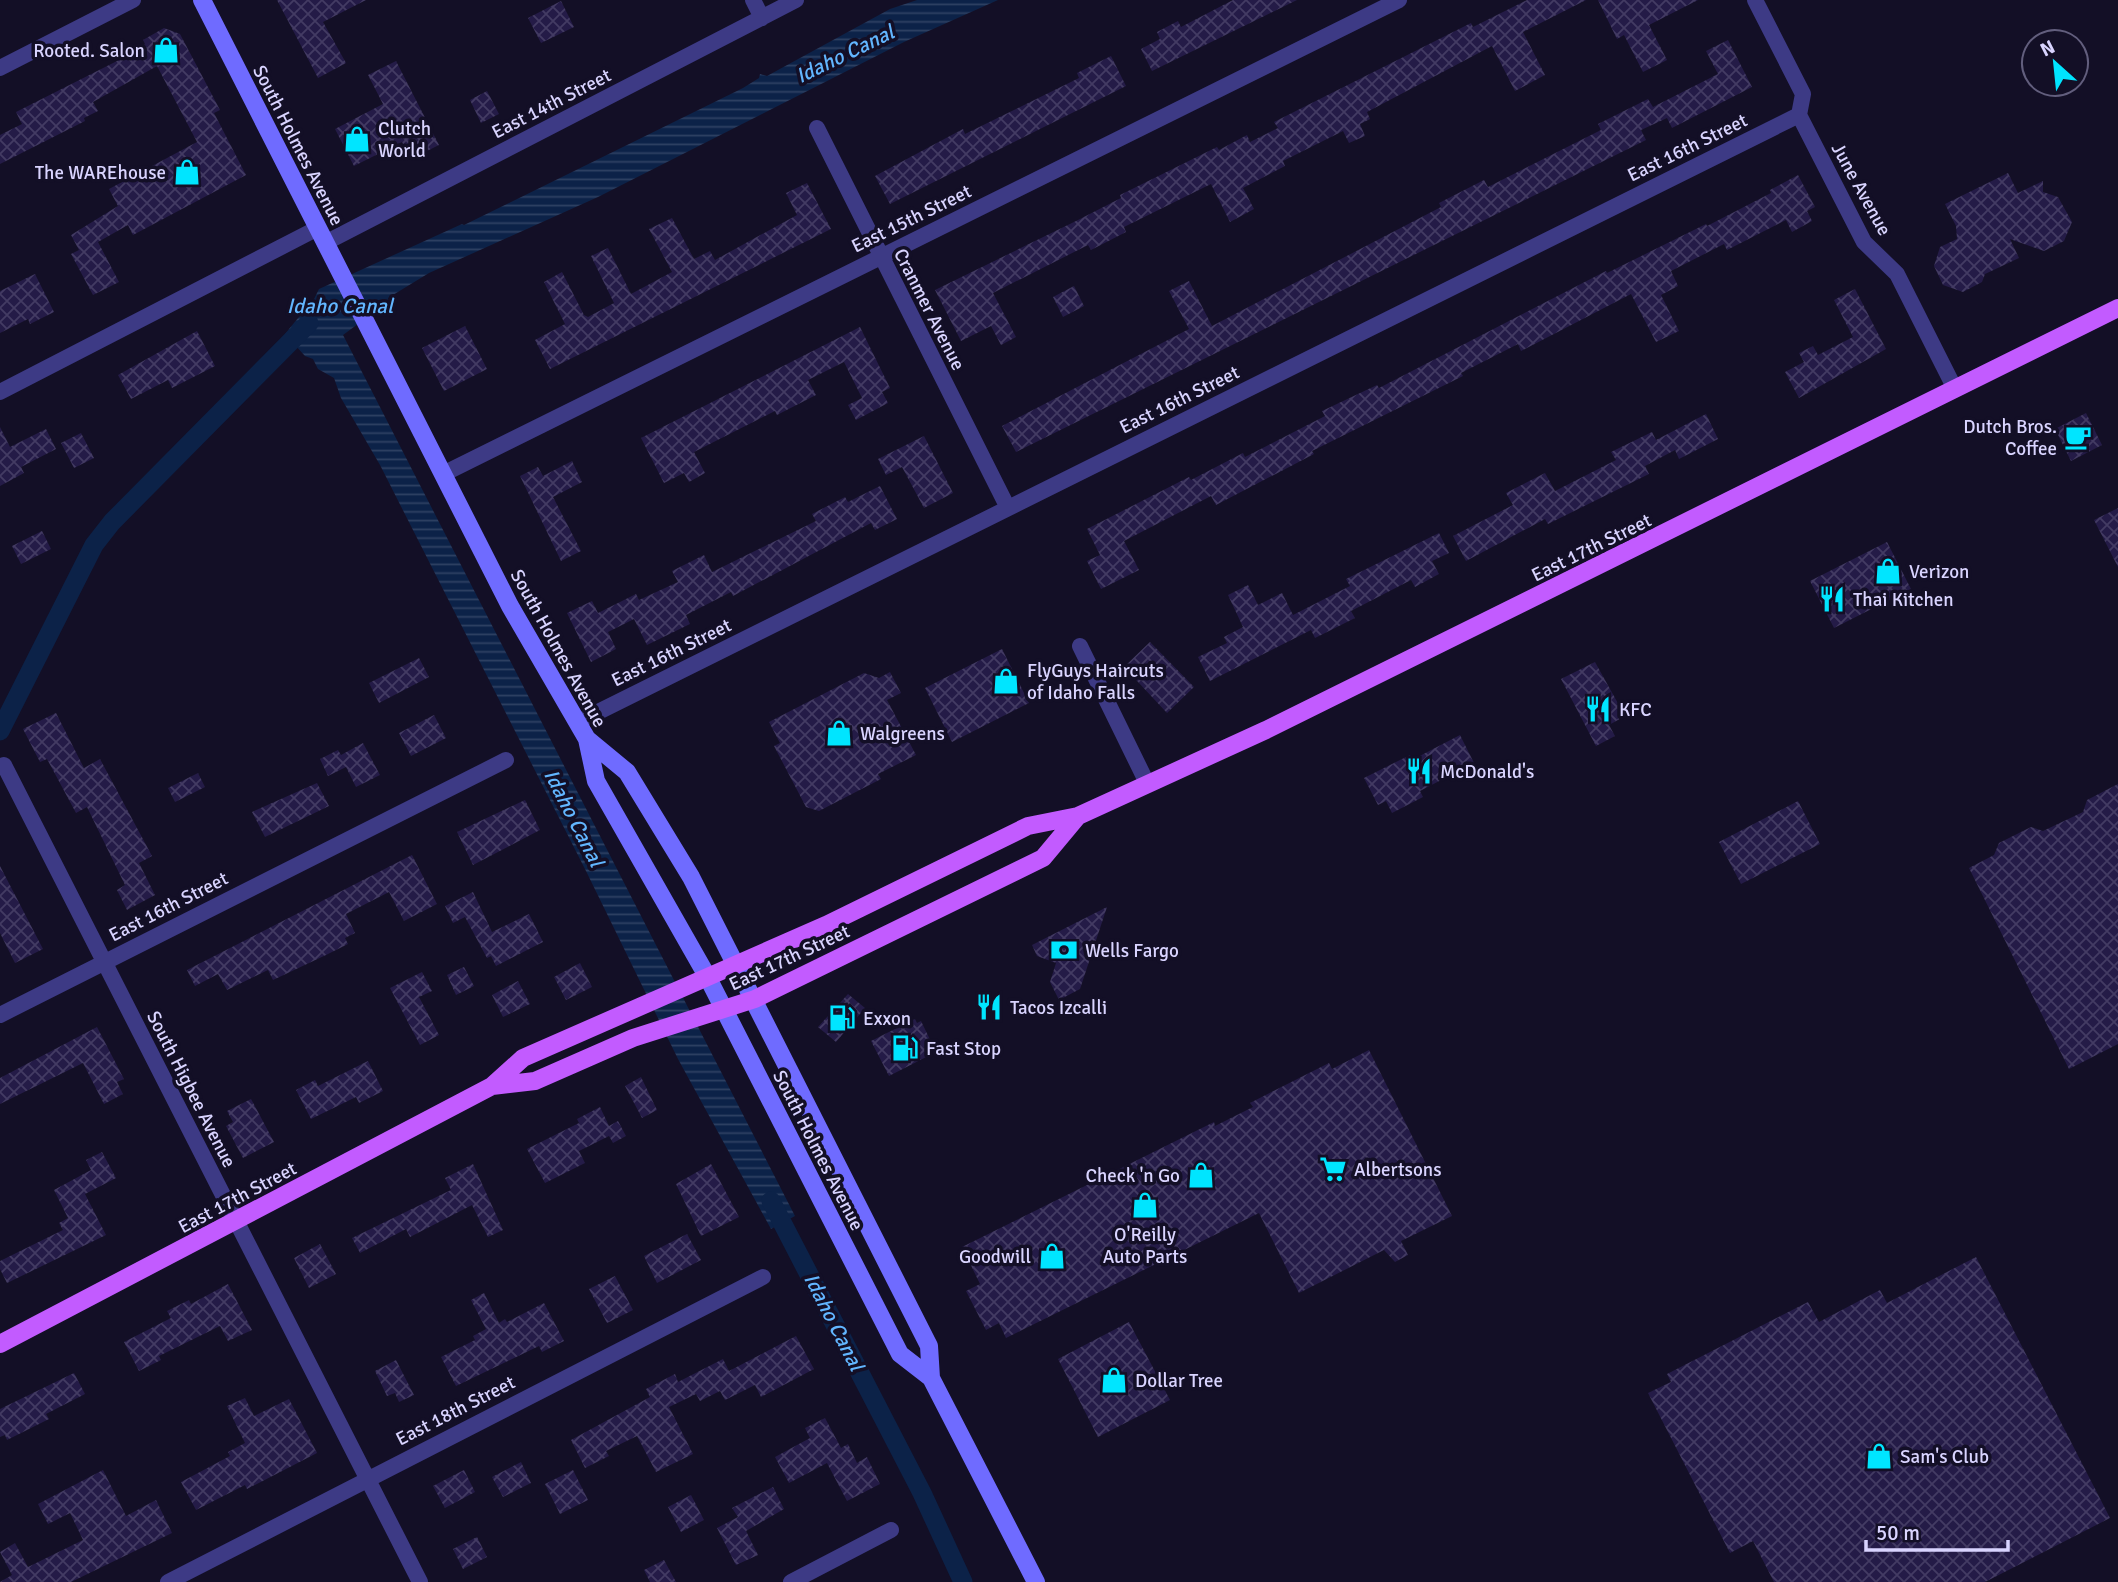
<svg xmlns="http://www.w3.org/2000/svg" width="2118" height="1582" font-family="Signika,sans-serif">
<defs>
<pattern id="water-rules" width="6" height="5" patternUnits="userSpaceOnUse" patternTransform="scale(1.75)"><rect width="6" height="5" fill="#0c2248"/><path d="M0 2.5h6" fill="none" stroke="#2f4163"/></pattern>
<pattern id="building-cross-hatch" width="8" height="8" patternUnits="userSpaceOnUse" patternTransform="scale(1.75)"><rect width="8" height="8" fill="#241b47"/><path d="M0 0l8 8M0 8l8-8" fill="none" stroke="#433b63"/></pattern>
</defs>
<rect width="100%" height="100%" fill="#130f26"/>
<!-- water -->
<path fill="url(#water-rules)" d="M 917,0 L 998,0 L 904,42 L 598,197 L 429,273 L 388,298 L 389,301 L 343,335 L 795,1216 L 771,1229 L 678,1059 L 586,871 L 380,465 L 341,398 L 334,378 L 318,369 L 313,359 L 305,356 L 285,334 L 307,307 L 307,304 L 314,299 L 319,289 L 462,224 L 464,225 L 743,88 L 759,78 L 760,74 L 767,76 L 890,9 Z"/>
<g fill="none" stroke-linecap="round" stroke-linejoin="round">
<!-- canal -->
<path stroke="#0c2248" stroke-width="19" d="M 0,731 L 94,545 L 112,522 L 309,323
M 771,1201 L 922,1493 L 963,1582"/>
</g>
<!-- building -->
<path fill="url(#building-cross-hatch)" d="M 277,0 L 366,0 L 323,22 L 346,63 L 318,78 Z
M 1233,0 L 1297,0 L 1152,71 L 1141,49 L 1160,39 L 1157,32 L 1178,21 L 1181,27 Z
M 1527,0 L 1586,0 L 1523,32 L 1545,75 L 1515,91 L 1492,46 L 1367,112 L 1370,119 L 1360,124 L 1365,136 L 1349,143 L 1343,131 L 1283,161 L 1285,166 L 1243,188 L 1254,209 L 1230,222 L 1211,184 L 1124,227 L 1126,232 L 1091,250 L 1088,245 L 993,293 L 1016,337 L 1001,345 L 991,326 L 961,341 L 935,290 L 1076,221 L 1121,198 L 1120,195 L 1217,147 L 1219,150 L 1247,135 L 1250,142 L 1278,128 L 1274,122 L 1471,23 L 1473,27 Z
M 1598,0 L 1698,0 L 1649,25 L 1667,60 L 1643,72 L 1624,35 L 1617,39 Z
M 561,1 L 574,27 L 541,43 L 528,18 Z
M 164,28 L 180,34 L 220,110 L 214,113 L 246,175 L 133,235 L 128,225 L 98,242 L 119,282 L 93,295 L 71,254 L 79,250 L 71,235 L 118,206 L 109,189 L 197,142 L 157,66 L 93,102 L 98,111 L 84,118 L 85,121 L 0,164 L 0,135 L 22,124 L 16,112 L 117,61 L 145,44 L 143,40 Z
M 1728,40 L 1752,87 L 1672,128 L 1667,118 L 1641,130 L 1646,140 L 1016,452 L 1002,426 L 1189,329 L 1169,291 L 1189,281 L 1212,326 L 1441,207 L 1439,203 L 1484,180 L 1488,187 L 1601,130 L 1598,124 L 1648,99 L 1653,107 L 1718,74 L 1706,51 Z
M 1111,56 L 1126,86 L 890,204 L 875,176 L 963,129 L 965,134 L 1079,78 L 1077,73 Z
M 396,61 L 439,145 L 411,159 L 402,142 L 354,166 L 335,129 L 383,104 L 368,75 Z
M 487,91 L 499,114 L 481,123 L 470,100 Z
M 2008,173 L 2018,193 L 2043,181 L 2043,192 L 2058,197 L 2072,222 L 2064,241 L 2044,251 L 2010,239 L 2019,258 L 1985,274 L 1982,282 L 1963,292 L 1943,285 L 1934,266 L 1940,247 L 1957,239 L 1956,226 L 1945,204 Z
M 1798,175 L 1815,207 L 1807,211 L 1812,221 L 1792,232 L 1786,220 L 1727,250 L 1724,244 L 1671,271 L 1678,286 L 1661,295 L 1679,331 L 1656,342 L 1631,294 L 1521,351 L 1518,344 L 1461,373 L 1463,376 L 1312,451 L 1314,454 L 1216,505 L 1211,496 L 1124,541 L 1139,570 L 1101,589 L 1087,561 L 1100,555 L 1087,529 L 1189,477 L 1191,480 L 1243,453 L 1245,457 L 1325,416 L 1322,411 L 1377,385 L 1379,388 L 1606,271 L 1607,273 L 1706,224 L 1707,226 L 1771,193 L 1770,190 Z
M 807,183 L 831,229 L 550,369 L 535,340 L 565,324 L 544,282 L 562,272 L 584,315 L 588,317 L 614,303 L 591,256 L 608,248 L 631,294 L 672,272 L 649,229 L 672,218 L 694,259 L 710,251 L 715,260 L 797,215 L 786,193 Z
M 35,274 L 54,312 L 30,324 L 28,319 L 0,333 L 0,291 Z
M 1074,286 L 1084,306 L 1063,317 L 1053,297 Z
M 1855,289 L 1886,349 L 1799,398 L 1785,372 L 1804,362 L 1799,353 L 1813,346 L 1818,355 L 1853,337 L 1834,300 Z
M 465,326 L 487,369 L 444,391 L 422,348 Z
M 860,327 L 890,388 L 882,392 L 888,403 L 856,420 L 848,405 L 862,398 L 844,362 L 808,380 L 816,395 L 777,415 L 775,411 L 694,452 L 705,473 L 689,482 L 684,473 L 664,483 L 641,438 Z
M 197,331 L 215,366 L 172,388 L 168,380 L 131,399 L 118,375 Z
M 2086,413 L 2102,445 L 2071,461 L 2055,429 Z
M 1706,414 L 1718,439 L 1679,459 L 1675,450 L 1645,466 L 1649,474 L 1548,524 L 1545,519 L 1466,561 L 1453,536 L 1513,505 L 1506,493 L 1545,473 L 1555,491 L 1616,460 L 1611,452 L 1652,432 L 1656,440 Z
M 0,427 L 10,447 L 46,429 L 56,449 L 21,467 L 24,473 L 0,486 Z
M 81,433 L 94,458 L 74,468 L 61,443 Z
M 924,436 L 953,493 L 924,508 L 902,467 L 886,475 L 878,459 Z
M 572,461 L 582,482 L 553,497 L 581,551 L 561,561 L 520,476 L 538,467 L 543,476 Z
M 880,486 L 897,519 L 875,530 L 871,523 L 733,596 L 731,592 L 686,615 L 690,624 L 647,645 L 634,619 L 608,632 L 616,649 L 591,662 L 567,613 L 592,601 L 598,613 L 636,594 L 639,600 L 678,582 L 672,571 L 704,555 L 712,572 L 816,521 L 812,514 L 845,497 L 848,502 Z
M 2118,508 L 2118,567 L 2094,520 Z
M 42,531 L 51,549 L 21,564 L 12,546 Z
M 1439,533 L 1449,553 L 1432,561 L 1439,574 L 1415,587 L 1411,580 L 1351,611 L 1355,618 L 1315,638 L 1311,630 L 1210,681 L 1198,657 L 1227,643 L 1224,637 L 1243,627 L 1228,595 L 1248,585 L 1258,605 L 1282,593 L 1293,615 L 1350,586 L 1346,579 Z
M 1887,542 L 1911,589 L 1834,628 L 1810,581 Z
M 1150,642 L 1194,687 L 1167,713 L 1124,667 Z
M 1002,649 L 1029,703 L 952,742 L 925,688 Z
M 419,658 L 429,677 L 379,703 L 369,683 Z
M 1595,662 L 1625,716 L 1609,725 L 1615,736 L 1596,746 L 1561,679 Z
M 890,672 L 901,693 L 887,700 L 916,755 L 878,774 L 881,779 L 819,811 L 806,807 L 774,746 L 780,743 L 769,722 L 864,673 L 879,678 Z
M 56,713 L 84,768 L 100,759 L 152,856 L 139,863 L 155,895 L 127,910 L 117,890 L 125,885 L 87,807 L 76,813 L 47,759 L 40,762 L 23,729 Z
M 434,715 L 446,738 L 411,756 L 399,733 Z
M 1460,735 L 1474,763 L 1420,791 L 1423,797 L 1392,813 L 1386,801 L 1378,805 L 1364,778 L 1410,755 L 1412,760 Z
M 363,743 L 380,775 L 356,787 L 346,767 L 328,776 L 320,759 L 338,750 L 341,755 Z
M 198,773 L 205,787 L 175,802 L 168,788 Z
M 317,783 L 329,806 L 265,837 L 252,812 Z
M 2118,784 L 2118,1044 L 2069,1069 L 1969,868 L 1994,855 L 1999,843 L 2031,827 L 2043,831 L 2083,812 L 2087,800 Z
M 525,800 L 540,830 L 473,865 L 457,832 Z
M 1798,801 L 1820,844 L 1741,884 L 1719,842 Z
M 412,855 L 437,904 L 404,921 L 389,892 L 346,914 L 355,933 L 345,938 L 348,944 L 326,955 L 273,980 L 268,970 L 227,990 L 218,974 L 195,986 L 187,970 Z
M 0,866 L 43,949 L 15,963 L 0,933 Z
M 473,892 L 492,932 L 529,914 L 543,942 L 496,966 L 491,956 L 487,958 L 465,917 L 453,923 L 445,906 Z
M 1107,907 L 1080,989 L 1059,1000 L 1050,982 L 1056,963 L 1037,956 L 1032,945 Z
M 580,963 L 592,987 L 566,1000 L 554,977 Z
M 464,967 L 474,986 L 456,995 L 447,975 Z
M 422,972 L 432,991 L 419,997 L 439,1035 L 420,1045 L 390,988 Z
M 518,981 L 530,1004 L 503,1017 L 492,995 Z
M 848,994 L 865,1008 L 836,1042 L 818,1027 Z
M 915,1019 L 917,1023 L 921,1021 L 936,1052 L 889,1076 L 871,1041 Z
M 97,1027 L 124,1079 L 117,1082 L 123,1094 L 104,1104 L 83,1063 L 0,1104 L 0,1078 Z
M 1369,1050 L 1452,1216 L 1401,1241 L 1408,1255 L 1395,1262 L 1384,1250 L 1299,1293 L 1259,1213 L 1006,1338 L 999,1323 L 986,1330 L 966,1291 L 980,1284 L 962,1247 L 1214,1122 L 1215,1126 L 1253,1107 L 1250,1103 L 1329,1063 L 1332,1069 Z
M 368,1061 L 383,1091 L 359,1103 L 356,1097 L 311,1119 L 296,1090 L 315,1080 L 318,1086 Z
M 641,1077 L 657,1110 L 642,1118 L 625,1086 Z
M 251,1099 L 274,1142 L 243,1158 L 226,1126 L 233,1122 L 227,1111 Z
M 600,1107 L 609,1126 L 618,1121 L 626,1136 L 613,1143 L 609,1136 L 579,1151 L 585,1163 L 545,1183 L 527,1149 L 579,1123 L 577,1119 Z
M 102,1152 L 116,1178 L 85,1194 L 106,1235 L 7,1283 L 0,1269 L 0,1261 L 63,1230 L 59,1223 L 68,1218 L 54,1190 L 91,1170 L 86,1160 Z
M 473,1164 L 503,1230 L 488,1237 L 472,1205 L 410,1237 L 406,1229 L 360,1253 L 352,1238 L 451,1190 L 445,1178 Z
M 711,1164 L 739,1217 L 701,1236 L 676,1184 Z
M 687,1234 L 701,1260 L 657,1283 L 644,1256 Z
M 320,1244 L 336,1274 L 309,1288 L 294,1258 Z
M 1976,1257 L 2110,1518 L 1985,1582 L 1774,1582 L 1753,1541 L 1730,1553 L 1648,1393 L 1671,1382 L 1667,1374 L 1808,1302 L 1819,1322 L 1880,1290 L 1887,1303 Z
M 615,1276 L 633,1310 L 607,1323 L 589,1289 Z
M 228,1284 L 252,1330 L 228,1341 L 220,1326 L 159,1356 L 161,1360 L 139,1371 L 124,1342 L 171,1318 L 167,1311 L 189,1300 L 191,1304 Z
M 484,1293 L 499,1323 L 505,1319 L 507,1322 L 544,1303 L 564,1341 L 542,1352 L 539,1346 L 456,1386 L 441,1357 L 475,1340 L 473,1336 L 486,1329 L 471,1300 Z
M 1129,1322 L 1170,1400 L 1098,1437 L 1058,1359 Z
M 796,1336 L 814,1369 L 761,1397 L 755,1385 L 725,1400 L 720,1391 L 700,1401 L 696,1394 L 669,1407 L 693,1454 L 656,1472 L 637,1436 L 606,1451 L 609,1456 L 585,1468 L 571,1440 L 650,1397 L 646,1389 L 675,1374 L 678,1382 L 723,1359 L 729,1371 Z
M 396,1360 L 414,1395 L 399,1402 L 395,1393 L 387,1396 L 375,1371 Z
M 74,1373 L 85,1394 L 46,1414 L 49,1419 L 7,1440 L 5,1435 L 0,1437 L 0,1409 Z
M 245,1398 L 254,1416 L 289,1399 L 317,1453 L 247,1489 L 245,1485 L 196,1510 L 181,1482 L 230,1456 L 228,1452 L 245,1443 L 227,1406 Z
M 825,1418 L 841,1448 L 848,1444 L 857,1463 L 867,1457 L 880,1484 L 847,1501 L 827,1463 L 789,1483 L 775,1457 L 810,1438 L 805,1428 Z
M 521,1462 L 531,1483 L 503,1497 L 492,1477 Z
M 103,1470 L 126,1516 L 156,1500 L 172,1533 L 71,1582 L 0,1582 L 12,1575 L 0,1552 L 15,1543 L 28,1567 L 83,1540 L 70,1513 L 48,1524 L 38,1504 Z
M 464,1470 L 475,1492 L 445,1508 L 433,1486 Z
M 573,1470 L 588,1500 L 560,1514 L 545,1484 Z
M 773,1487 L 784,1509 L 746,1531 L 758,1555 L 736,1565 L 717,1528 L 738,1517 L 732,1508 Z
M 691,1495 L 704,1520 L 681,1532 L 668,1507 Z
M 477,1537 L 487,1557 L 463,1569 L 453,1549 Z
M 664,1560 L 676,1582 L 650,1582 L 644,1570 Z"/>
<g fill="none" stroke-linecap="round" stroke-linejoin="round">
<!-- minor -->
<path stroke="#3d3a85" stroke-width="16" d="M 753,0 L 762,18
M 1755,0 L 1803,94 L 1799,115 L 1864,242 L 1897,274 L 1955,389
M 0,68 L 133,0
M 817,128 L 1008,508
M 325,243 L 796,0
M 0,392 L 318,228
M 443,474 L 1399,0
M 1080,646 L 1147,783
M 578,722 L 1799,115
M 4,765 L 420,1582
M 0,1015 L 506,760
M 168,1582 L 763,1277
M 791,1582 L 891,1530"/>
<!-- secondary -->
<path stroke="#6f6bff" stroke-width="18" d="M 202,0 L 510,606 L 587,739 L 596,781 L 707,976 L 900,1354 L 931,1378
M 587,739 L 627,772 L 691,877 L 929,1346 L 931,1378 L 1036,1582"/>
<!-- primary -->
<path stroke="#c25bff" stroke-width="18" d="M 492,1086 L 535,1081 L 633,1038 L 755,999 L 1043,858 L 1078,816
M 0,1344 L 492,1086 L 523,1058 L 826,925 L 1028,826 L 1078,816 L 1266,730 L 2118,308"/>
</g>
<!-- icons -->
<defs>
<g id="shop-bare" transform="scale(2.1)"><path d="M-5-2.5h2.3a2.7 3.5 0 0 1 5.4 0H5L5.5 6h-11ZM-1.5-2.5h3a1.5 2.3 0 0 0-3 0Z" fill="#00e5ff" stroke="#130f26" stroke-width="2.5" paint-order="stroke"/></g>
<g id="cafe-bare" transform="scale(2.1)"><path d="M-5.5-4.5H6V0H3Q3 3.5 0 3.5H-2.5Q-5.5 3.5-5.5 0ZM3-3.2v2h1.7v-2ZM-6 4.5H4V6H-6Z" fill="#00e5ff" stroke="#130f26" stroke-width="2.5" paint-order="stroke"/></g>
<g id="restaurant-bare" transform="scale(2.1)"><path d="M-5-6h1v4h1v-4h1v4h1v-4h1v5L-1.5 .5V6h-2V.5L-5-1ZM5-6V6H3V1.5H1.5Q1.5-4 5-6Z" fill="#00e5ff" stroke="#130f26" stroke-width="2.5" paint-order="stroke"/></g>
<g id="bank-bare" transform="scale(2.1)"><path d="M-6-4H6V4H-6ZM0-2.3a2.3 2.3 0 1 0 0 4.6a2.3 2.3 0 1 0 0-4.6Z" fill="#00e5ff" stroke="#130f26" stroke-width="2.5" paint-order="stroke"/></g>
<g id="fuel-bare" transform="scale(2.1)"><path d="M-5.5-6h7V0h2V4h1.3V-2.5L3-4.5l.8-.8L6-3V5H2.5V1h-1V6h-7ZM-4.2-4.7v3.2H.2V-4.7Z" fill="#00e5ff" stroke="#130f26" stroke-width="2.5" paint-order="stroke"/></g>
<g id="supermarket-bare" transform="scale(2.1)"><path d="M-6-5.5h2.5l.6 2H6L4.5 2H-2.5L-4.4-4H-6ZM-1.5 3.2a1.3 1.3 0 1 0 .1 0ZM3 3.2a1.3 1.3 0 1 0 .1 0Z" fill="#00e5ff" stroke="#130f26" stroke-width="2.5" paint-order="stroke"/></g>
</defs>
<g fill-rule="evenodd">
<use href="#shop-bare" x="166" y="50"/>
<use href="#shop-bare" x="357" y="139"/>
<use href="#shop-bare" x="187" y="172"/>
<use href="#cafe-bare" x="2078" y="437"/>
<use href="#shop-bare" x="1888" y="571"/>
<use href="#restaurant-bare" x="1832" y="599"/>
<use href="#shop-bare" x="1006" y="681"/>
<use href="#restaurant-bare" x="1598" y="709"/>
<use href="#shop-bare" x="839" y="733"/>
<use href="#restaurant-bare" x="1419" y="771"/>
<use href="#bank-bare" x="1064" y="950"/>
<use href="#restaurant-bare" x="989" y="1007"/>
<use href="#fuel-bare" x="842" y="1018"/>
<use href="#fuel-bare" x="905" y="1048"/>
<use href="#supermarket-bare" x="1333" y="1169"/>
<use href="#shop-bare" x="1201" y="1175"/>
<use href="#shop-bare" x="1145" y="1205"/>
<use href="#shop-bare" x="1052" y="1256"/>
<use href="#shop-bare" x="1114" y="1380"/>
<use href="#shop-bare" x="1879" y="1456"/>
</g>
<g text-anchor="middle" stroke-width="7" stroke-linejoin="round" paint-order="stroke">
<!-- poi labels -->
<g font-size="19" fill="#d9d4ff" stroke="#130f26" text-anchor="start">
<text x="145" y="57" text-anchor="end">Rooted. Salon</text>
<text x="378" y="135">Clutch<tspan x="378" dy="22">World</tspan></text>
<text x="166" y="179" text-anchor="end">The WAREhouse</text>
<text x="2057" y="433" text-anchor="end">Dutch Bros.<tspan x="2057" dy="22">Coffee</tspan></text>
<text x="1909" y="578">Verizon</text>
<text x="1853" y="606">Thai Kitchen</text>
<text x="1027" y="677">FlyGuys Haircuts<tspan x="1027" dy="22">of Idaho Falls</tspan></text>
<text x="1619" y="716">KFC</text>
<text x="860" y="740">Walgreens</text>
<text x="1440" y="778">McDonald's</text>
<text x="1085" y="957">Wells Fargo</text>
<text x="1010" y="1014">Tacos Izcalli</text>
<text x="863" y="1025">Exxon</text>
<text x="926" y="1055">Fast Stop</text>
<text x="1354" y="1176">Albertsons</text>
<text x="1180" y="1182" text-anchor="end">Check 'n Go</text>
<text x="1145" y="1241" text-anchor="middle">O'Reilly<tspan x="1145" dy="22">Auto Parts</tspan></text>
<text x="1031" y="1263" text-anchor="end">Goodwill</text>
<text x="1135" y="1387">Dollar Tree</text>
<text x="1900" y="1463">Sam's Club</text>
</g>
<!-- street labels -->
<g font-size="19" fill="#d9d4ff" stroke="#130f26">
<text transform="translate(551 103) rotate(-27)" y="7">East 14th Street</text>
<text transform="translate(299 145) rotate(63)" y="7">South Holmes Avenue</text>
<text transform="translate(1687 147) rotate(-26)" y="7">East 16th Street</text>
<text transform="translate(1862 189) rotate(61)" y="7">June Avenue</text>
<text transform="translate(911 218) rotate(-26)" y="7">East 15th Street</text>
<text transform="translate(930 309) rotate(63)" y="7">Cranmer Avenue</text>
<text transform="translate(1179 399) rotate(-26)" y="7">East 16th Street</text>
<text transform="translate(1591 547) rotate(-26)" y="7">East 17th Street</text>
<text transform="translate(559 648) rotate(61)" y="7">South Holmes Avenue</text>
<text transform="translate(671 652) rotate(-26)" y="7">East 16th Street</text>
<text transform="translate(168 906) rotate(-27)" y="7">East 16th Street</text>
<text transform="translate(789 957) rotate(-25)" y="7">East 17th Street</text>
<text transform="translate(192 1089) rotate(63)" y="7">South Higbee Avenue</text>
<text transform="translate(819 1150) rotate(63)" y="7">South Holmes Avenue</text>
<text transform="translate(237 1197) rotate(-28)" y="7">East 17th Street</text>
<text transform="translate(455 1410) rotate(-27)" y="7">East 18th Street</text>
</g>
<!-- water labels -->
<g font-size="21" font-style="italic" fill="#62b6ff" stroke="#130f26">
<text transform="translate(845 54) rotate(-26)" y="7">Idaho Canal</text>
<text x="340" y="313">Idaho Canal</text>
<text transform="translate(574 818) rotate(63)" y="7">Idaho Canal</text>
<text transform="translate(834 1322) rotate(63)" y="7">Idaho Canal</text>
</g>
</g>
<!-- north arrow -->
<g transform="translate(2055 63) rotate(333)"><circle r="33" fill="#130f26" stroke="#625e7d" stroke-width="2"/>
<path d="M0-5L12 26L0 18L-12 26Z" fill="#00e5ff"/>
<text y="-10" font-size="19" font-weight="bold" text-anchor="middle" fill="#d9d4ff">N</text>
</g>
<!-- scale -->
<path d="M1866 1540v10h142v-10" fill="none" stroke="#d9d4ff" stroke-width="3.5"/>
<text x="1876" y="1540" font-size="21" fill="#d9d4ff" stroke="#130f26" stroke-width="5" paint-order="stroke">50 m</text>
</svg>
